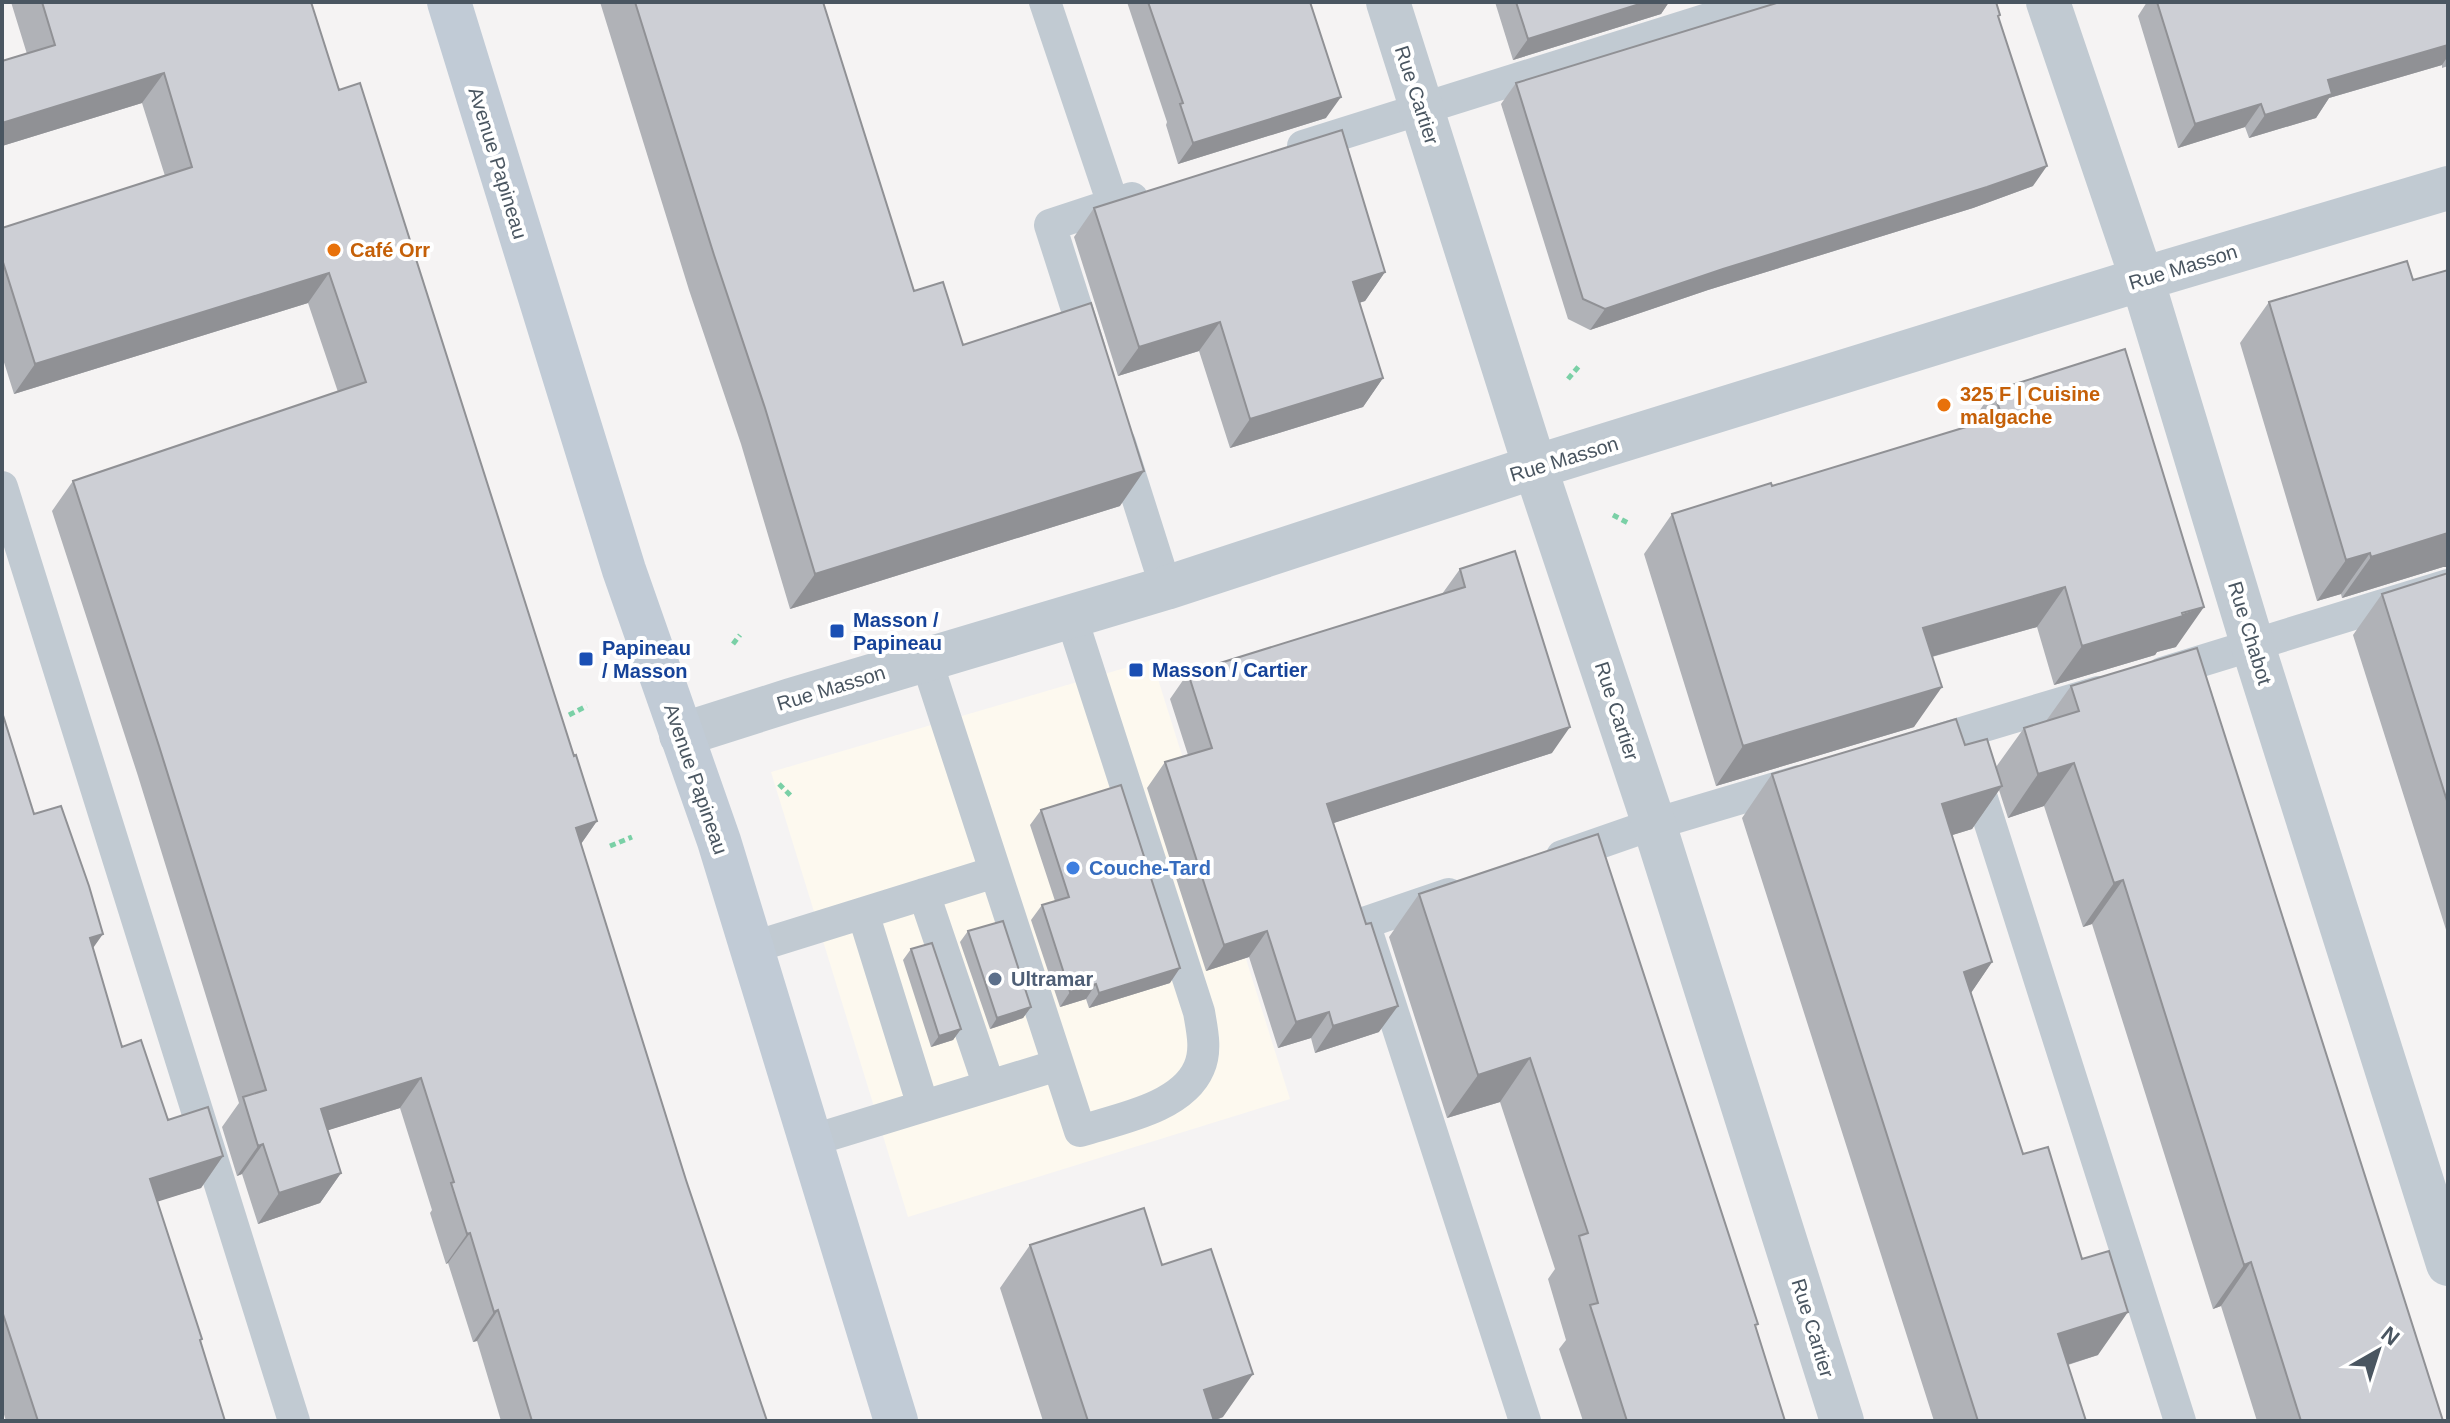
<svg xmlns="http://www.w3.org/2000/svg" width="2450" height="1423" font-family="Arial,sans-serif">
<rect width="100%" height="100%" fill="#f5f3f3"/>
<!-- commercial -->
<path fill="#fdf9ef" d="M 1152,660 L 1290,1099 L 908,1217 L 771,772 Z"/>
<g fill="none" stroke-linecap="round" stroke-linejoin="round">
<!-- path -->
<path stroke="#7ad0a6" stroke-width="5" stroke-dasharray="6 4" stroke-linecap="butt" d="M 1568,379 L 1579,366
M 1613,515 L 1628,523
M 733,644 L 740,635
M 569,715 L 587,706
M 779,784 L 791,796
M 610,846 L 632,837"/>
<!-- lane -->
<path stroke="#c1cad2" stroke-width="32" d="M 1045,2 L 1113,204
M 1303,146 L 1762,2
M 1090,350 L 1050,225 L 1132,198
M 1120,443 L 1166,588
M 2,487 L 294,1421
M 926,659 L 1080,1131 C 1118,1119 1182,1108 1199,1068 C 1207,1050 1202,1030 1199,1012 L 1071,616
M 2162,673 L 2448,585
M 1921,745 L 2098,692
M 1973,770 L 2180,1421
M 1562,856 L 1654,824 L 1799,781
M 924,894 L 989,1086
M 1449,894 L 1364,923 L 1525,1421
M 863,913 L 923,1106
M 751,948 L 995,872
M 810,1141 L 1058,1065"/>
<!-- street -->
<path stroke="#c1cad2" stroke-width="44" d="M 1388,2 L 1535,467 L 1654,824 L 1842,1421
M 2048,2 L 2142,279 L 2253,646 L 2448,1264
M 681,735 L 791,700 L 1166,588 L 1535,467 L 2142,279 L 2448,188"/>
<!-- secondary -->
<path stroke="#c1cbd6" stroke-width="44" d="M 449,2 L 624,570 L 719,841 L 896,1421"/>
</g>
<!-- wall -->
<path fill="#b0b2b7" d="M 11,2 L 311,2 L 339,90 L 597,821 L 581,844 L 686,1180 L 767,1421 L 501,1421 L 477,1341 L 473,1342 L 448,1263 L 446,1264 L 430,1213 L 432,1210 L 400,1108 L 328,1130 L 341,1173 L 320,1203 L 258,1224 L 242,1174 L 237,1176 L 222,1127 L 239,1103 L 138,776 L 52,511 L 73,481 L 338,392 L 308,303 L 14,394 L 2,356 L 2,228 L 165,176 L 142,103 L 2,146 L 2,61 L 27,54 Z
M 600,2 L 823,2 L 914,291 L 963,345 L 1120,506 L 790,609 L 741,444 L 689,290 Z
M 1127,2 L 1310,2 L 1326,118 L 1178,164 L 1166,125 L 1167,122 Z
M 1495,2 L 1669,2 L 1661,14 L 1513,60 Z
M 2147,2 L 2448,2 L 2448,66 L 2442,68 L 2442,65 L 2329,98 L 2316,118 L 2249,138 L 2245,127 L 2178,148 L 2138,16 Z
M 1999,18 L 2033,186 L 1973,208 L 1708,290 L 1590,330 L 1568,319 L 1501,104 L 1516,83 Z
M 1094,208 L 1385,272 L 1365,301 L 1359,303 L 1383,378 L 1363,407 L 1230,448 L 1199,351 L 1118,376 L 1074,237 Z
M 2413,280 L 2443,567 L 2342,598 L 2341,594 L 2317,601 L 2240,343 L 2269,302 Z
M 1993,391 L 2176,647 L 2157,652 L 2155,655 L 2054,685 L 2037,627 L 1932,657 L 1914,727 L 1716,786 L 1644,554 L 1672,514 L 1772,486 L 1968,427 Z
M 1460,569 L 1552,753 L 1333,823 L 1379,1032 L 1315,1053 L 1311,1038 L 1278,1048 L 1249,957 L 1206,971 L 1147,788 L 1165,762 L 1188,755 L 1170,699 L 1188,673 L 1442,594 Z
M 2448,573 L 2448,936 L 2353,635 L 2382,594 Z
M 2071,686 L 2443,1421 L 2257,1421 L 2221,1306 L 2213,1309 L 2092,924 L 2083,927 L 2044,806 L 2008,818 L 1999,790 L 1972,829 L 1952,835 L 1992,962 L 1971,993 L 2023,1154 L 2098,1355 L 2068,1365 L 2086,1421 L 1934,1421 L 1742,818 L 1772,774 L 1965,745 L 1996,767 L 2024,728 L 2046,721 Z
M 2,712 L 34,814 L 93,948 L 122,1047 L 168,1120 L 223,1156 L 201,1188 L 157,1201 L 202,1339 L 200,1342 L 225,1421 L 6,1421 L 2,1408 Z
M 1041,810 L 1170,983 L 1089,1008 L 1086,999 L 1060,1007 L 1031,920 L 1042,905 L 1055,901 L 1030,825 Z
M 1419,894 L 1756,1327 L 1785,1421 L 1583,1421 L 1559,1349 L 1566,1340 L 1548,1279 L 1555,1269 L 1500,1102 L 1447,1118 L 1389,937 Z
M 968,931 L 1031,1007 L 1023,1018 L 990,1029 L 960,942 Z
M 911,949 L 961,1029 L 953,1040 L 931,1047 L 903,960 Z
M 1030,1245 L 1162,1265 L 1223,1417 L 1214,1421 L 1043,1421 L 1000,1288 Z"/>
<!-- shaded-wall -->
<path fill="#909195" d="M 1646,2 L 1669,2 L 1661,14 L 1513,60 L 1528,39 Z
M 2448,45 L 2448,56 L 2442,65 L 2329,98 L 2316,118 L 2249,138 L 2265,115 L 2328,80 Z
M 164,73 L 142,103 L 2,146 L 2,123 Z
M 1341,97 L 1326,118 L 1178,164 L 1193,143 Z
M 2261,104 L 2245,127 L 2178,148 L 2195,124 Z
M 2047,166 L 2033,186 L 1973,208 L 1708,290 L 1590,330 L 1605,309 L 1723,269 Z
M 1385,272 L 1365,301 L 1332,311 L 1353,282 Z
M 329,273 L 308,303 L 14,394 L 35,364 Z
M 1220,322 L 1199,351 L 1118,376 L 1139,347 Z
M 1383,378 L 1363,407 L 1230,448 L 1250,419 Z
M 1144,471 L 1120,506 L 790,609 L 815,574 Z
M 2448,533 L 2448,567 L 2443,567 L 2342,598 L 2371,557 Z
M 2370,553 L 2341,594 L 2317,601 L 2346,560 Z
M 2065,587 L 2037,627 L 1895,667 L 1923,628 Z
M 2204,607 L 2176,647 L 2157,652 L 2155,655 L 2054,685 L 2082,646 Z
M 1942,687 L 1914,727 L 1716,786 L 1743,746 Z
M 1570,727 L 1552,753 L 1309,831 L 1327,804 Z
M 2074,763 L 2044,806 L 2008,818 L 2038,774 Z
M 2002,786 L 1972,829 L 1911,848 L 1942,804 Z
M 597,821 L 576,851 L 576,828 Z
M 2123,880 L 2092,924 L 2083,927 L 2114,883 Z
M 1267,931 L 1249,957 L 1206,971 L 1224,945 Z
M 103,934 L 81,965 L 90,938 Z
M 1992,962 L 1962,1006 L 1964,972 Z
M 1180,968 L 1170,983 L 1089,1008 L 1099,993 Z
M 1096,984 L 1086,999 L 1060,1007 L 1070,992 Z
M 1398,1006 L 1379,1032 L 1315,1053 L 1333,1026 Z
M 1031,1007 L 1023,1018 L 990,1029 L 997,1018 Z
M 1329,1012 L 1311,1038 L 1278,1048 L 1296,1022 Z
M 961,1029 L 953,1040 L 931,1047 L 939,1036 Z
M 1530,1058 L 1500,1102 L 1447,1118 L 1478,1075 Z
M 421,1078 L 400,1108 L 300,1139 L 321,1109 Z
M 263,1144 L 242,1174 L 237,1176 L 258,1146 Z
M 223,1156 L 201,1188 L 128,1211 L 150,1179 Z
M 341,1173 L 320,1203 L 258,1224 L 279,1193 Z
M 470,1233 L 448,1263 L 446,1264 L 467,1234 Z
M 2251,1262 L 2221,1306 L 2213,1309 L 2244,1265 Z
M 498,1310 L 477,1341 L 473,1342 L 494,1312 Z
M 2128,1312 L 2098,1355 L 2028,1377 L 2058,1334 Z
M 1253,1374 L 1223,1417 L 1212,1421 L 1204,1390 Z"/>
<!-- building -->
<path fill="#cdcfd5" stroke="#909195" stroke-width="2" d="M 42,2 L 311,2 L 339,90 L 360,83 L 574,756 L 576,755 L 597,821 L 576,828 L 686,1180 L 767,1421 L 532,1421 L 498,1310 L 494,1312 L 470,1233 L 467,1234 L 451,1183 L 454,1182 L 421,1078 L 321,1109 L 341,1173 L 279,1193 L 263,1144 L 258,1146 L 243,1097 L 266,1090 L 159,746 L 73,481 L 366,382 L 329,273 L 35,364 L 2,259 L 2,228 L 192,167 L 164,73 L 2,123 L 2,61 L 55,45 Z
M 635,2 L 823,2 L 914,291 L 943,282 L 963,345 L 1091,303 L 1144,471 L 815,574 L 765,408 L 714,255 Z
M 1148,2 L 1310,2 L 1341,97 L 1193,143 L 1180,104 L 1183,103 Z
M 1516,2 L 1646,2 L 1528,39 Z
M 1780,2 L 1996,2 L 2000,15 L 1998,16 L 2047,166 L 1987,187 L 1723,269 L 1605,309 L 1583,299 L 1516,83 Z
M 2157,2 L 2448,2 L 2448,45 L 2328,80 L 2332,94 L 2265,115 L 2261,104 L 2195,124 Z
M 1342,130 L 1385,272 L 1353,282 L 1383,378 L 1250,419 L 1220,322 L 1139,347 L 1094,208 Z
M 2407,261 L 2413,280 L 2448,270 L 2448,533 L 2371,557 L 2370,553 L 2346,560 L 2269,302 Z
M 2125,349 L 2204,607 L 2182,613 L 2183,616 L 2082,646 L 2065,587 L 1923,628 L 1942,687 L 1743,746 L 1672,514 L 1771,483 L 1772,486 L 2002,416 L 1993,391 Z
M 1515,551 L 1570,727 L 1327,804 L 1366,924 L 1371,923 L 1398,1006 L 1333,1026 L 1329,1012 L 1296,1022 L 1267,931 L 1224,945 L 1165,762 L 1212,748 L 1188,673 L 1465,587 L 1460,569 Z
M 2448,573 L 2448,804 L 2382,594 Z
M 2197,648 L 2443,1421 L 2301,1421 L 2251,1262 L 2244,1265 L 2123,880 L 2114,883 L 2074,763 L 2038,774 L 2024,728 L 2079,711 L 2071,686 Z
M 2,712 L 34,814 L 61,806 L 89,886 L 103,934 L 90,938 L 122,1047 L 141,1040 L 168,1120 L 208,1107 L 223,1156 L 150,1179 L 202,1339 L 200,1340 L 225,1421 L 38,1421 L 2,1311 Z
M 1956,719 L 1965,745 L 1987,739 L 2002,786 L 1942,804 L 1992,962 L 1964,972 L 2023,1154 L 2048,1147 L 2082,1259 L 2109,1251 L 2128,1312 L 2058,1334 L 2086,1421 L 1978,1421 L 1772,774 Z
M 1121,785 L 1180,968 L 1099,993 L 1096,984 L 1070,992 L 1042,905 L 1069,897 L 1041,810 Z
M 1598,834 L 1758,1324 L 1755,1325 L 1785,1421 L 1627,1421 L 1590,1305 L 1598,1303 L 1579,1236 L 1588,1233 L 1530,1058 L 1478,1075 L 1419,894 Z
M 1003,921 L 1031,1007 L 997,1018 L 968,931 Z
M 932,943 L 961,1029 L 939,1036 L 911,949 Z
M 1144,1208 L 1162,1265 L 1211,1249 L 1253,1374 L 1204,1390 L 1214,1421 L 1088,1421 L 1030,1245 Z"/>
<!-- markers -->
<g fill="#e8710a" stroke="#fff" stroke-width="3">
<circle cx="334" cy="250" r="8"/>
<circle cx="1944" cy="405" r="8"/>
</g>
<g fill="#1a4fb4" stroke="#fff" stroke-width="3">
<rect x="829" y="623" width="16" height="16" rx="4"/>
<rect x="578" y="651" width="16" height="16" rx="4"/>
<rect x="1128" y="662" width="16" height="16" rx="4"/>
</g>
<circle fill="#3f7fe0" stroke="#fff" stroke-width="3" cx="1073" cy="868" r="8"/>
<circle fill="#5c6f8a" stroke="#fff" stroke-width="3" cx="995" cy="979" r="8"/>
<g text-anchor="middle" stroke-width="8" stroke-linejoin="round" paint-order="stroke">
<!-- street labels -->
<g font-size="20" fill="#4a5661" stroke="#fff">
<text transform="translate(1417 95) rotate(72)" y="7">Rue Cartier</text>
<text transform="translate(498 163) rotate(73)" y="7">Avenue Papineau</text>
<text transform="translate(2183 267) rotate(-17)" y="7">Rue Masson</text>
<text transform="translate(1564 459) rotate(-17)" y="7">Rue Masson</text>
<text transform="translate(2250 633) rotate(73)" y="7">Rue Chabot</text>
<text transform="translate(831 688) rotate(-17)" y="7">Rue Masson</text>
<text transform="translate(1617 711) rotate(72)" y="7">Rue Cartier</text>
<text transform="translate(696 779) rotate(71)" y="7">Avenue Papineau</text>
<text transform="translate(1813 1328) rotate(73)" y="7">Rue Cartier</text>
</g>
<!-- food labels -->
<g font-size="20" font-weight="bold" fill="#c56008" stroke="#fff" text-anchor="start">
<text x="350" y="257">Café Orr</text>
<text x="1960" y="401">325 F | Cuisine<tspan x="1960" dy="23">malgache</tspan></text>
</g>
<!-- transit labels -->
<g font-size="20" font-weight="bold" fill="#164399" stroke="#fff" text-anchor="start">
<text x="853" y="627">Masson /<tspan x="853" dy="23">Papineau</tspan></text>
<text x="602" y="655">Papineau<tspan x="602" dy="23">/ Masson</tspan></text>
<text x="1152" y="677">Masson / Cartier</text>
</g>
<!-- shop labels -->
<g font-size="20" font-weight="bold" fill="#366cbe" stroke="#fff" text-anchor="start">
<text x="1089" y="875">Couche-Tard</text>
</g>
<!-- service labels -->
<g font-size="20" font-weight="bold" fill="#4e5e75" stroke="#fff" text-anchor="start">
<text x="1011" y="986">Ultramar</text>
</g>
</g>
<!-- border -->
<rect width="2450" height="1423" fill="none" stroke="#4a5661" stroke-width="8"/>
<!-- north arrow -->
<g transform="translate(2378 1351) rotate(39)" stroke="#ffffff" stroke-width="6" paint-order="stroke">
<path d="M0-6L14 30L0 20L-14 30Z" fill="#4a5661"/>
<text y="-12" font-size="22" font-weight="bold" text-anchor="middle" fill="#4a5661">N</text>
</g>
</svg>
